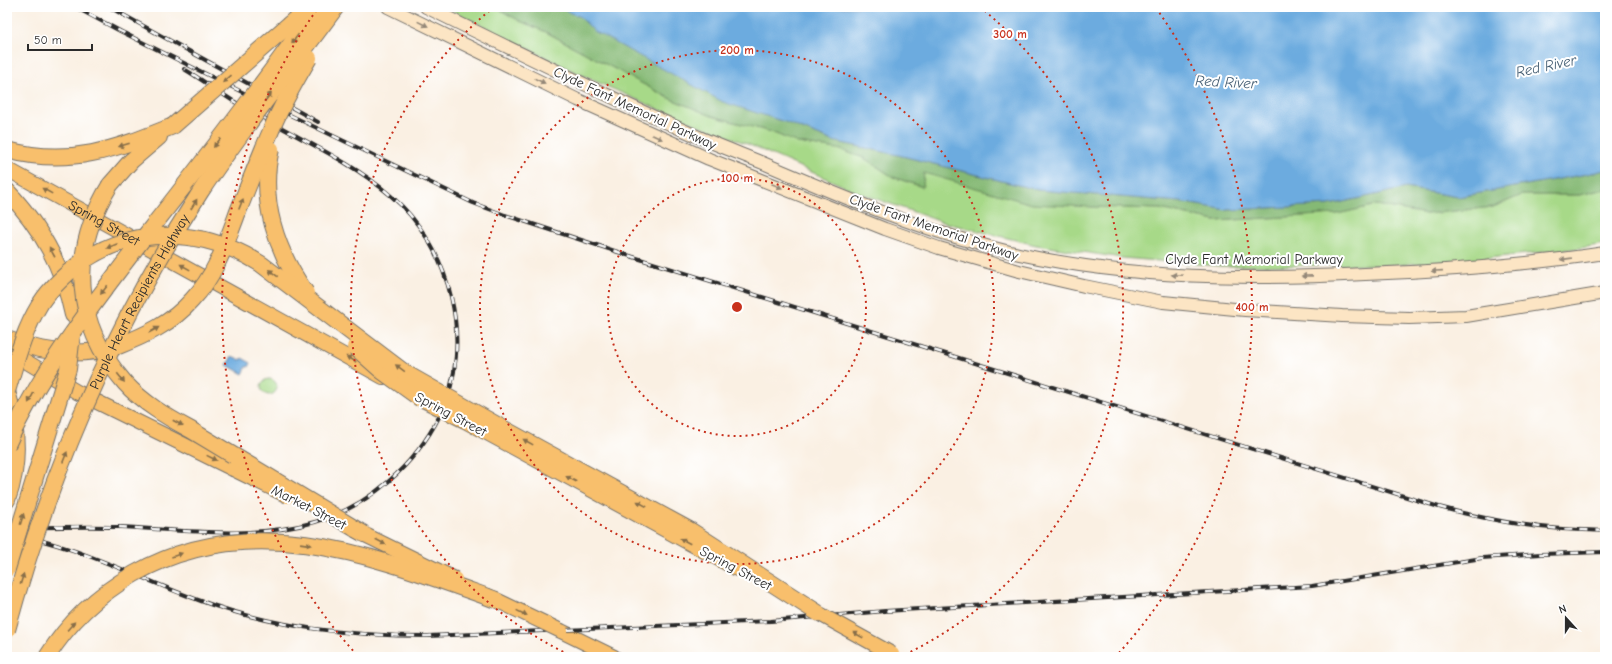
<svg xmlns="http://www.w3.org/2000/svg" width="1612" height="664" font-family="'Comic Neue',sans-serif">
<rect width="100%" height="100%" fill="#fff"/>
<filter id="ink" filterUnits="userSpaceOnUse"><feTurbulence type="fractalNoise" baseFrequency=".025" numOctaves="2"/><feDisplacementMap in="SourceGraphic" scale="8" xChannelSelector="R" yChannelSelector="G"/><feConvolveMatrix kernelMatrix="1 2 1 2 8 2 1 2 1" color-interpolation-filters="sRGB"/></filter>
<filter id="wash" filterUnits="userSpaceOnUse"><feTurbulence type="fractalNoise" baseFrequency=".012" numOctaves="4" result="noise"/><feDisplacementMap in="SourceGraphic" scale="16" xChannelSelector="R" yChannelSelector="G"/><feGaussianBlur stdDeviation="0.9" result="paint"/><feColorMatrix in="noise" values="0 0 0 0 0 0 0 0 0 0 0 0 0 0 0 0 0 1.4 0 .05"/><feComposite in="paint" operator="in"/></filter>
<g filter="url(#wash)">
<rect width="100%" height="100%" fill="#faf0e3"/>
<!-- green -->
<path fill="#a7d988" stroke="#69825a" d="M 445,7 L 499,7 L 502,11 L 520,21 L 546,32 L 671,99 L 712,116 L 771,132 L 798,143 L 838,149 L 864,158 L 893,177 L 922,187 L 923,173 L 1092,207 L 1160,209 L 1215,221 L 1337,214 L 1377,205 L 1426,214 L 1493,207 L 1522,195 L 1579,195 L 1605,189 L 1605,244 L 1581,248 L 1471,260 L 1391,265 L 1221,266 L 1122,258 L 1036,245 L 942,222 L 857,192 L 750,145 L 669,114 L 575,72 Z
M261 387a8 8 0 1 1 16 0a8 8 0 1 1-16 0Z"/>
<!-- forest -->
<path fill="#85b974" stroke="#587250" d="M 499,7 L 562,7 L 788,123 L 833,141 L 898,155 L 1038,190 L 1180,202 L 1227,210 L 1329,205 L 1406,188 L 1458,197 L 1587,174 L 1605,169 L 1605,189 L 1579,195 L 1522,195 L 1493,207 L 1426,214 L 1377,205 L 1337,214 L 1215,221 L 1160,209 L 1092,207 L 1032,204 L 924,173 L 923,187 L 893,177 L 864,158 L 838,149 L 798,143 L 771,132 L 712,116 L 671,99 L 546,32 L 520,21 L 502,11 Z"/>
<!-- water -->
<path fill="#6cabdf" stroke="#4c6b85" d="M 562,7 L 1605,7 L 1605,170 L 1587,174 L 1458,197 L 1406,188 L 1329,205 L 1227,210 L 1180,202 L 1038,190 L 898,155 L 833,141 L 788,123 L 723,102 L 594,31 L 579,16 L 570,13 Z
M 232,356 L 241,360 L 242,358 L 251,363 L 249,367 L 247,366 L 243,374 L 227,365 Z"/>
</g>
<g filter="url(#ink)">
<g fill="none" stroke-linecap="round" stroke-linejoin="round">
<!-- secondary casing -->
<g stroke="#73706b" stroke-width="14">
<path id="secondary" d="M 388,7 L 578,100 L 709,159 L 885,229 L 939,248 L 1019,271 L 1084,286 L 1163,302 L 1245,310 L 1342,316 L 1409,318 L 1466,316 L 1605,293
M 426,7 C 511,49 596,91 683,130 C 709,142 736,152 763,163 C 847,199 930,234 1019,254 C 1132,279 1249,280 1365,274 C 1445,271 1525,265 1605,253"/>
</g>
<!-- primary casing -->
<g stroke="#73706b" stroke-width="16">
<g id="primary">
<path id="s1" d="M 7,169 L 383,377"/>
<path d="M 7,350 L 77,392 L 233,469"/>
<path d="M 561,631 L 614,657"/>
</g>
</g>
<!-- motorway casing -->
<g stroke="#73706b" stroke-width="18">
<path id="motorway" d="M 7,150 C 70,167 116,149 173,126
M 110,185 L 131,161 L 159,137
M 7,191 C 41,227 63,266 73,315
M 7,339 C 42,353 78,357 115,347
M 7,391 C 18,428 20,464 7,500"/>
</g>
<!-- secondary -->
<use href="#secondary" stroke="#fce5c4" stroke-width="12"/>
<!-- primary -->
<use href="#primary" stroke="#f8bf6c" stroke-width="14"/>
<!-- motorway -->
<use href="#motorway" stroke="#f8bf6c" stroke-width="16"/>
<!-- rail casing -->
<g stroke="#2b2b2b" stroke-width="4">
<path id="rail" d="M 75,7 L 120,31 L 242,92 L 473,203 L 505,215 L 627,255 L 1439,507 C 1480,518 1520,526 1562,529 C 1576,530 1591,530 1605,531
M 109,7 L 318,122
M 7,528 C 44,527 81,526 118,527 C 183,530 252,540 315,522 C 370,506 415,465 440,415 C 476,343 450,245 390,195 C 353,163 308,143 266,119 C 252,112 237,104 224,95 C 211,87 198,77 184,69
M 7,533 C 75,544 137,578 201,601 C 275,628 351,636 428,636 L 771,621 L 885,611 L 1312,586 L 1482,558 L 1541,554 L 1605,552"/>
</g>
<!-- rail -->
<use href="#rail" stroke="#fff" stroke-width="2.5" stroke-dasharray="8" stroke-linecap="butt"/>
<!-- primary-bridge casing -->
<g stroke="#73706b" stroke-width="16" stroke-linecap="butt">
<path id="primary-bridge" d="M 421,399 L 465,421 L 739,570
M 233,469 L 288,496
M 355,530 L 455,579
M 486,595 L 561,631
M 809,608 L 892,654"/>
</g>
<!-- motorway-bridge casing -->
<g stroke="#73706b" stroke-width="18" stroke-linecap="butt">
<g id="motorway-bridge">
<path d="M 173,126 L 309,7"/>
<path d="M 271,149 C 259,200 276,251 306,293"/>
<path d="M 110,185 C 69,252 73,323 125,383 C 143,403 167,417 191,430 L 364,534"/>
<path d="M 118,346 C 146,335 172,323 192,300 C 216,275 227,241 239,209 C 249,184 259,158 270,133 C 280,107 295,82 309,58"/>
<path d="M 355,347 L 382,371 L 421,399"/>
<path d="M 7,391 C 16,362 23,332 39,306 C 46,293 58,282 69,272 C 124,224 201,226 261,264 L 405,373 L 504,429 L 691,531 L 818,613"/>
<path d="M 7,445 C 42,368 94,303 145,236 C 204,161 263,85 317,7"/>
<path d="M 7,569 L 68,369 L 72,334"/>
<path id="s2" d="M 7,630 C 49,475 113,326 201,191 C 243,128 291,68 336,7"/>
<path d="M 47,657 C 68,623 99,594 134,574 C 253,506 379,558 496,600"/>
</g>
</g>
<!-- primary-bridge -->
<use href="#primary-bridge" stroke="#f8bf6c" stroke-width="14"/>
<!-- motorway-bridge -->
<use href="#motorway-bridge" stroke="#f8bf6c" stroke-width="16"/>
</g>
<!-- one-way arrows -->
<defs><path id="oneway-solid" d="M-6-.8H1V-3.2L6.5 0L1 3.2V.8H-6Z"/></defs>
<g fill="#948878">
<use href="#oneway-solid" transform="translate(423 24) rotate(26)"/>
<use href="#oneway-solid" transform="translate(540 81) rotate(26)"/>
<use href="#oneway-solid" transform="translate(657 137) rotate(24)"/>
<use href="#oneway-solid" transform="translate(777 186) rotate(22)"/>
<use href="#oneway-solid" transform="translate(1566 259) rotate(172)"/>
<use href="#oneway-solid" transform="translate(1437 271) rotate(176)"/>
<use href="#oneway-solid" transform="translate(1177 275) rotate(-177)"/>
<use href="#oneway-solid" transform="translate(1307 276) rotate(179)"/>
</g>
<g fill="#876e48">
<use href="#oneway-solid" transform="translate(295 39) rotate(126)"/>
<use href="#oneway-solid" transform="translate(227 79) rotate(139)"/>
<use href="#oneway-solid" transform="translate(268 97) rotate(-53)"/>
<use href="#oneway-solid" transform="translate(217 143) rotate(128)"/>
<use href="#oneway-solid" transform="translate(124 145) rotate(162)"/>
<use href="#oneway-solid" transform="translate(47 191) rotate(-151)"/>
<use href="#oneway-solid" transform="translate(194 204) rotate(-59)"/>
<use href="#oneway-solid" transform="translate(241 204) rotate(-68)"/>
<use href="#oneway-solid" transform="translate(112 246) rotate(158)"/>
<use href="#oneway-solid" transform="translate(52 252) rotate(-119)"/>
<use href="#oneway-solid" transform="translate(185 267) rotate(-151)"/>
<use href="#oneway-solid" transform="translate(273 273) rotate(-143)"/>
<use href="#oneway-solid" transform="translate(104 290) rotate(128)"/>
<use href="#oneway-solid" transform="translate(154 330) rotate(-29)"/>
<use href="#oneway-solid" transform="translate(351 359) rotate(-150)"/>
<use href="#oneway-solid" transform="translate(400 368) rotate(-144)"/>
<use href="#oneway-solid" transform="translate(121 378) rotate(52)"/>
<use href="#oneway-solid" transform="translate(31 398) rotate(118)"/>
<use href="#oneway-solid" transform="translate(178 423) rotate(28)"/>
<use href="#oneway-solid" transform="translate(528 442) rotate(-151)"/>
<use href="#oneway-solid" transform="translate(65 457) rotate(-68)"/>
<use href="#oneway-solid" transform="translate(212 458) rotate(26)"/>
<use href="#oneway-solid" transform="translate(571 479) rotate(-152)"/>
<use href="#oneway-solid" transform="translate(642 504) rotate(-151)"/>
<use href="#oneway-solid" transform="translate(22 519) rotate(-73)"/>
<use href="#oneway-solid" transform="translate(685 541) rotate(-152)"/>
<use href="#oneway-solid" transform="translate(381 542) rotate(27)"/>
<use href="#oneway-solid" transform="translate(306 544) rotate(8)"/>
<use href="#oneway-solid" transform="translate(177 555) rotate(-20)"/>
<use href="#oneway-solid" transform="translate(22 579) rotate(-73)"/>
<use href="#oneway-solid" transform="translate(522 613) rotate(26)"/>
<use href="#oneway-solid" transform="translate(71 626) rotate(-48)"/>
<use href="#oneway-solid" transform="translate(858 635) rotate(-151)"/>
</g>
</g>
<!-- distance rings -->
<g fill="none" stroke="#c8321e" stroke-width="2" stroke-dasharray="2 4">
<circle cx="737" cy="307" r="129"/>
<circle cx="737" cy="307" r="257"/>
<path d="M574 657A386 386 0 0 1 494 7M980 7A386 386 0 0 1 900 657"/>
<path d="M357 655A515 515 0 0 1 318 8M1156 8A515 515 0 0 1 1117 655"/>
</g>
<g text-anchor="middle" stroke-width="4" stroke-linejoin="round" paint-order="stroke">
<!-- street labels -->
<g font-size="14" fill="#2b2b2b" stroke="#fff">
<text transform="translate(635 108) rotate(25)" y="5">Clyde Fant Memorial Parkway</text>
<text dy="5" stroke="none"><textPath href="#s1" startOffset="111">Spring Street</textPath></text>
<text transform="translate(934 227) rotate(19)" y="5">Clyde Fant Memorial Parkway</text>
<text x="1254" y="264">Clyde Fant Memorial Parkway</text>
<text dy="5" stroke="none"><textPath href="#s2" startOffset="355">Purple Heart Recipients Highway</textPath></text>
<text transform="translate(451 414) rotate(28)" y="5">Spring Street</text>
<text transform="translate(309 507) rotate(27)" y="5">Market Street</text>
<text transform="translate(736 568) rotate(28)" y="5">Spring Street</text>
</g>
<!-- water labels -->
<g font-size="15" font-style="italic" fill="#455e73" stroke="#fff">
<text transform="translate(1546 66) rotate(-12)" y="5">Red River</text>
<text transform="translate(1226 82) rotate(3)" y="5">Red River</text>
</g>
</g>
<circle cx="737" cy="307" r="6" fill="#c8321e" stroke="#fff" stroke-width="2"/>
<g font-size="12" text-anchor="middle" font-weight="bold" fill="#c8321e" stroke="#fff" stroke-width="4" stroke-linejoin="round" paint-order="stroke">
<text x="1010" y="38">300 m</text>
<text x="737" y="54">200 m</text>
<text x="737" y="182">100 m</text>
<text x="1252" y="311">400 m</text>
</g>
<!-- margin -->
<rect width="1612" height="664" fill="none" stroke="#fff" stroke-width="24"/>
<!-- north arrow -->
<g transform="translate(1566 618) rotate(339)" stroke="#ffffff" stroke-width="3" paint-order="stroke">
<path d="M0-3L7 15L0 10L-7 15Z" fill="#2b2b2b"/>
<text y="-6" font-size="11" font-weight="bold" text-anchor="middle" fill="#2b2b2b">N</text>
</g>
<!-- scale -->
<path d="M28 44v6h64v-6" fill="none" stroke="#2b2b2b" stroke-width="2"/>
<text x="34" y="44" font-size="12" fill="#2b2b2b" stroke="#ffffff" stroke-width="3" paint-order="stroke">50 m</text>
</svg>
